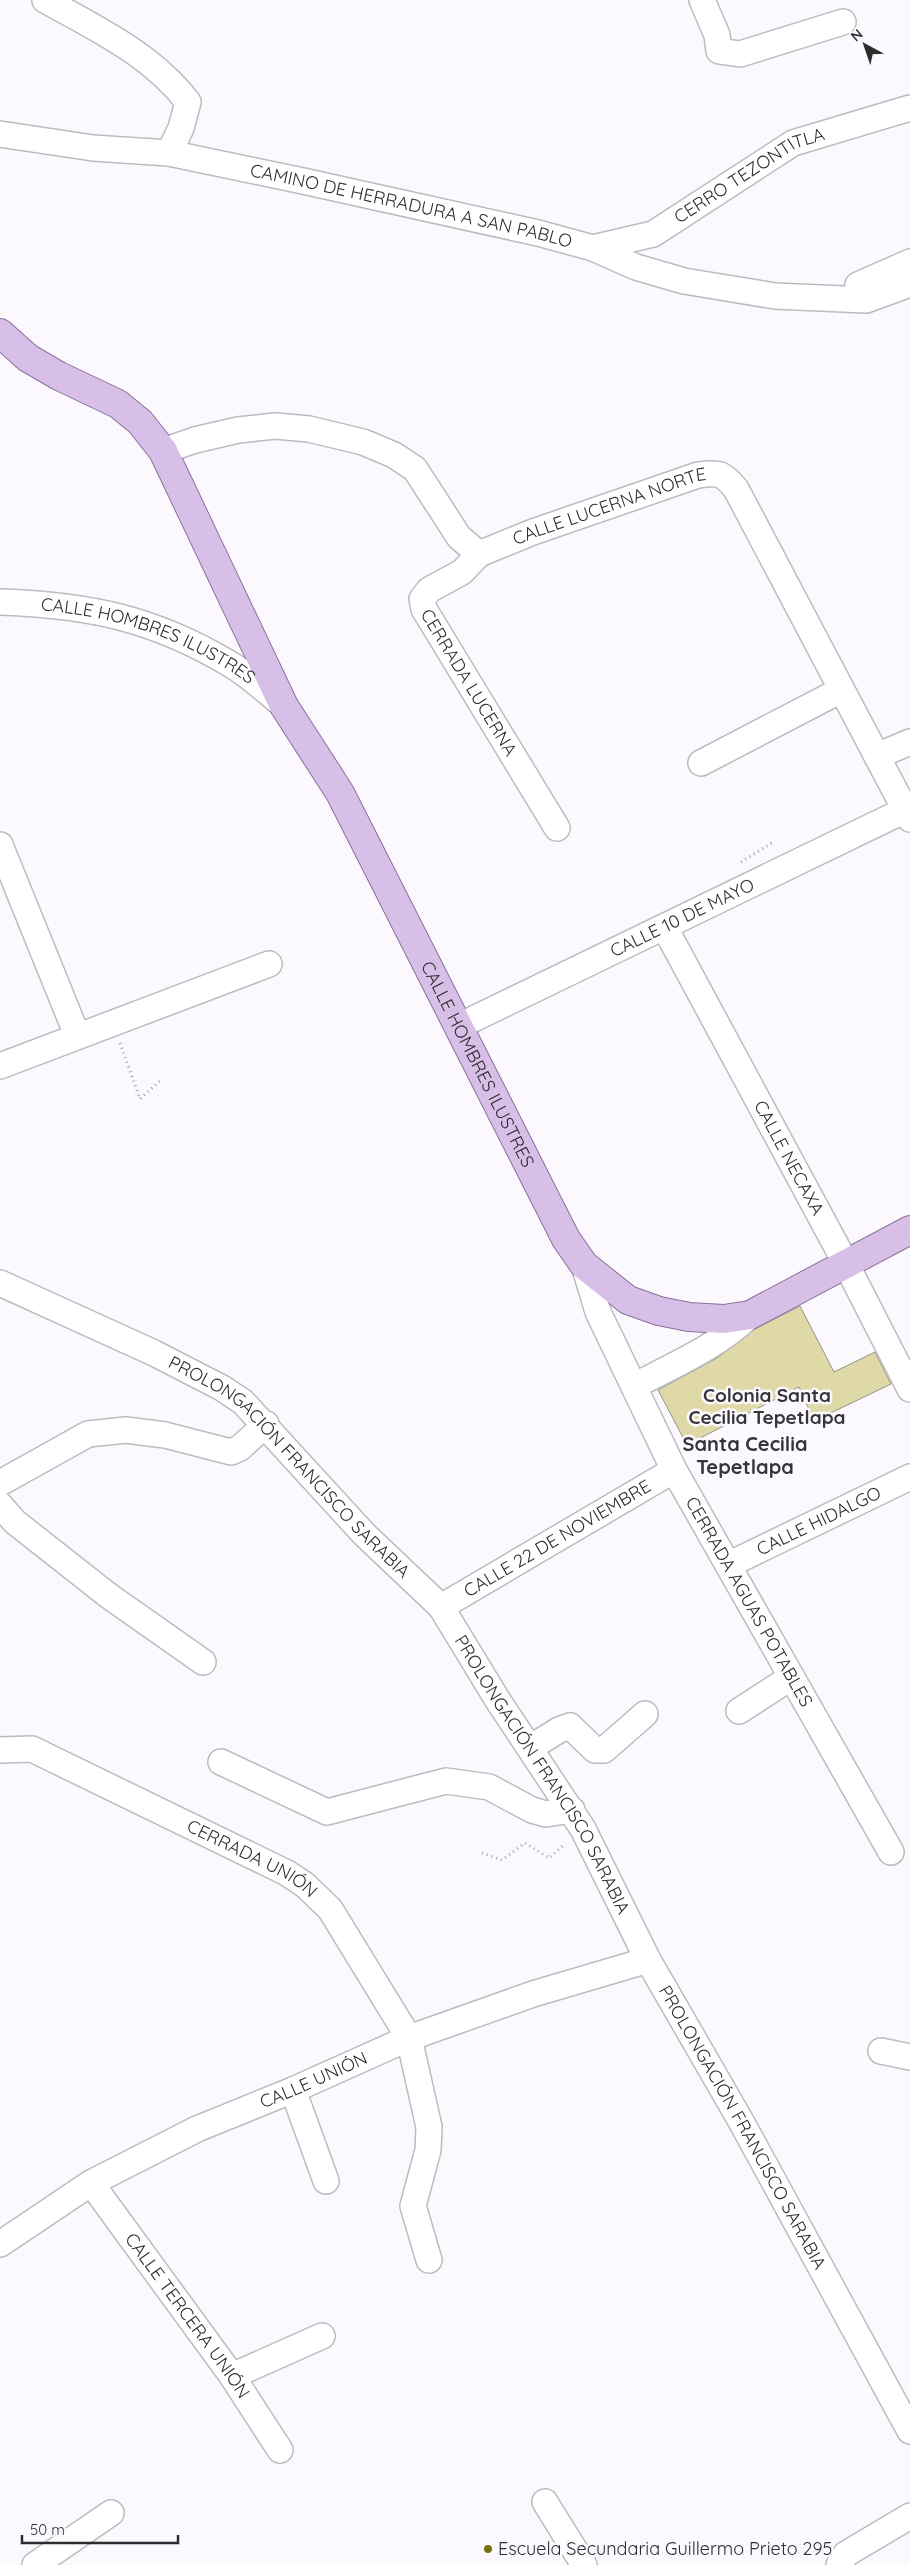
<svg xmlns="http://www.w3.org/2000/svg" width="910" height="2565" font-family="Quicksand,sans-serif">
<rect width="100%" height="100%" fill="#fcf9fe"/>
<!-- building -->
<path fill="#dfd9a7" stroke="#93938e" d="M 800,1306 L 834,1372 L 875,1352 L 891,1384 L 814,1421 L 799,1387 L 687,1445 L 658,1390 L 717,1358 L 755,1329 Z"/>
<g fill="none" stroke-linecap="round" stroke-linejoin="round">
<!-- minor casing -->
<g stroke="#bdbbc0" stroke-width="28">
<g id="minor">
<path d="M 45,0 C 97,29 151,54 188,102 L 181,128 L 169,153"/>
<path d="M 702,0 L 717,35 L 719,51 L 740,54 L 843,22"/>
<path id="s1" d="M 0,134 L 93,148 L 169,153 L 303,181 L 538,233 L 593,248 L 636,267 L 684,281 L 775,296 L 866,300 L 910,284"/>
<path id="s2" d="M 593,248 L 653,234 L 793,143 L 910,108"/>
<path d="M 858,285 L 910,262"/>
<path id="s3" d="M 163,451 L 195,440 L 238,430 L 275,426 L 309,429 L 363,442 L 394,455 L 415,469 L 459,537 L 479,554 L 533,532 L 698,475 C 719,472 723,473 736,489 L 910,819"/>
<path id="s4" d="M 479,554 L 462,572 L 429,590 L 422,599 L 424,609 L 557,828"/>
<path id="s5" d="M 0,602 C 88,605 153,618 230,664 C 249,675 267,692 284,706"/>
<path d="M 877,756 L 910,742"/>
<path d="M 701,763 L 841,690"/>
<path d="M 0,845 L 77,1035"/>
<path id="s6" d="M 665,928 L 845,1262 L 910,1389"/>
<path id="s7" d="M 459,1026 L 905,810"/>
<path d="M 0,1066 L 269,964"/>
<path id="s8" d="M 584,1265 L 598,1312 L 674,1470 L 891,1852"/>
<path id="s9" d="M 0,1283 L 154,1353 L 222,1388 L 243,1402 L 364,1534 L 441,1607 L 497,1699 L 583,1829 L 648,1960 L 742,2123 L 910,2431"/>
<path d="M 634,1386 C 674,1365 717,1347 750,1315"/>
<path d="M 0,1483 L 88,1434 L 126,1430 L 165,1435 L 231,1452 L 240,1448 L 266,1424"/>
<path d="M 0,1505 L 15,1522 L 109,1596 L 203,1662"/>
<path id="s10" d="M 728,1565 L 910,1477"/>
<path id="s11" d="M 441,1607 L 674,1470"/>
<path d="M 739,1711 L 790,1678"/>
<path d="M 530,1748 L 559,1730 L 570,1726 L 595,1750 L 604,1750 L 645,1714"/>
<path id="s12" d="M 0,1750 L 32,1749 L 287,1873 L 305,1885 L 330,1909 L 409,2038 L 429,2127 L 428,2150 L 413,2206 L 429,2260"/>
<path d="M 221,1762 L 327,1812 L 446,1781 L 489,1787 L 532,1810 L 546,1814 L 572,1810"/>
<path d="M 881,2051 L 910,2057"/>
<path d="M 293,2090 L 326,2181"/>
<path id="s13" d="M 91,2183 L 232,2376 L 280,2450"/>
<path id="s14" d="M 0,2244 L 91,2183 L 197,2129 L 293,2090 L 409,2038 L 533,1994 L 648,1960"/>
<path d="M 232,2376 L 322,2336"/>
<path d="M 545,2502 L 584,2565"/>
<path d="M 35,2565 L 111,2513"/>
<path d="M 839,2565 L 846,2554 L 910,2516"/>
</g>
</g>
<!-- major casing -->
<g stroke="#8a719c" stroke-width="30">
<g id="major">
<path id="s15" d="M 0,333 L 28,358 L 59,376 L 118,404 L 140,422 L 163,451 L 284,706 L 340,793 L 566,1239 L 584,1265 L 628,1300 L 659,1311 L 689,1317 L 724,1319 L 750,1315 L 910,1230"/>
</g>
</g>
<!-- path -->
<path stroke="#a3a1a4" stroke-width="3" stroke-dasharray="1 4" stroke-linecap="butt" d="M 741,862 L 775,841
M 120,1043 L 140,1099 L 162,1079
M 482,1853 L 502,1860 L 525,1843 L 549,1858 L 565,1844"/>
<!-- minor -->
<use href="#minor" stroke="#fff" stroke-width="25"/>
<!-- major -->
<use href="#major" stroke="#d7bfe7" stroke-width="28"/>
</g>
<!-- markers -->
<circle fill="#7b700f" stroke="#fcf9fe" stroke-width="2" cx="488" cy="2549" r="5"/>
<g text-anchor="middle" stroke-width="5" stroke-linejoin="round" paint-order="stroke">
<!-- street labels -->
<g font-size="18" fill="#2e2d2e" stroke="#fcf9fe">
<text dy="6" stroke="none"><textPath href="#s2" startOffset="175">CERRO TEZONTITLA</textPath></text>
<text dy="6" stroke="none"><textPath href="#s1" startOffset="418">CAMINO DE HERRADURA A SAN PABLO</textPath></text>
<text dy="6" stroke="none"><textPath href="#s3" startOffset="510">CALLE LUCERNA NORTE</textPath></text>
<text dy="6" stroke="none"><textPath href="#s5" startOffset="155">CALLE HOMBRES ILUSTRES</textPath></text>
<text dy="6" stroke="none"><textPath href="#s4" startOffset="170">CERRADA LUCERNA</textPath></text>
<text dy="6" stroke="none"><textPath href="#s7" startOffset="248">CALLE 10 DE MAYO</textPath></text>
<text dy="6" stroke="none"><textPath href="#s15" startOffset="894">CALLE HOMBRES ILUSTRES</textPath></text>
<text dy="6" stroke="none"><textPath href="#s6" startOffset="261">CALLE NECAXA</textPath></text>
<text dy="6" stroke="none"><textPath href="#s9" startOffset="348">PROLONGACIÓN FRANCISCO SARABIA</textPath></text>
<text dy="6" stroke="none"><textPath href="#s10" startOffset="101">CALLE HIDALGO</textPath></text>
<text dy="6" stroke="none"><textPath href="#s11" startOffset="135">CALLE 22 DE NOVIEMBRE</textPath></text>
<text dy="6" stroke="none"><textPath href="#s8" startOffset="376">CERRADA AGUAS POTABLES</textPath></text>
<text dy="6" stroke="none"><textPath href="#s9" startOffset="752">PROLONGACIÓN FRANCISCO SARABIA</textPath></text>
<text dy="6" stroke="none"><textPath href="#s12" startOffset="278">CERRADA UNIÓN</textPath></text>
<text dy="6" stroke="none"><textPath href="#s14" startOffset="355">CALLE UNIÓN</textPath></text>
<text dy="6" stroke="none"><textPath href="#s9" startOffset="1158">PROLONGACIÓN FRANCISCO SARABIA</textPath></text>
<text dy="6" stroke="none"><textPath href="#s13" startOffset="164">CALLE TERCERA UNIÓN</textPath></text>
</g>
<!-- poi labels -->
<g font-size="18" fill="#2e2d2e" stroke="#fcf9fe" text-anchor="start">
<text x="498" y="2555">Escuela Secundaria Guillermo Prieto 295</text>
</g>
<!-- neighbourhood labels -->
<g font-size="19" font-weight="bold" fill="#363438" stroke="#fcf9fe">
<text x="767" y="1402">Colonia Santa<tspan x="767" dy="22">Cecilia Tepetlapa</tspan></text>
</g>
<!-- quarter labels -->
<g font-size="20" font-weight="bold" fill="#363438" stroke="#fcf9fe">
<text x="745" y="1451">Santa Cecilia<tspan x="745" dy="23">Tepetlapa</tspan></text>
</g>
</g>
<!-- north arrow -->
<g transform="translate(865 45) rotate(320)" stroke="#fcf9fe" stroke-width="4" paint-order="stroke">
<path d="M0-4L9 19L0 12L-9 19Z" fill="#2e2d2e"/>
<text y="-8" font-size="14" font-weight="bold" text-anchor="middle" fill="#2e2d2e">N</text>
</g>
<!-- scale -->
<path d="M22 2535v8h156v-8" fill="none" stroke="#2e2d2e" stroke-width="2.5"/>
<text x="30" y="2535" font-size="15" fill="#2e2d2e" stroke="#fcf9fe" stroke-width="4" paint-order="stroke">50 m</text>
</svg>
